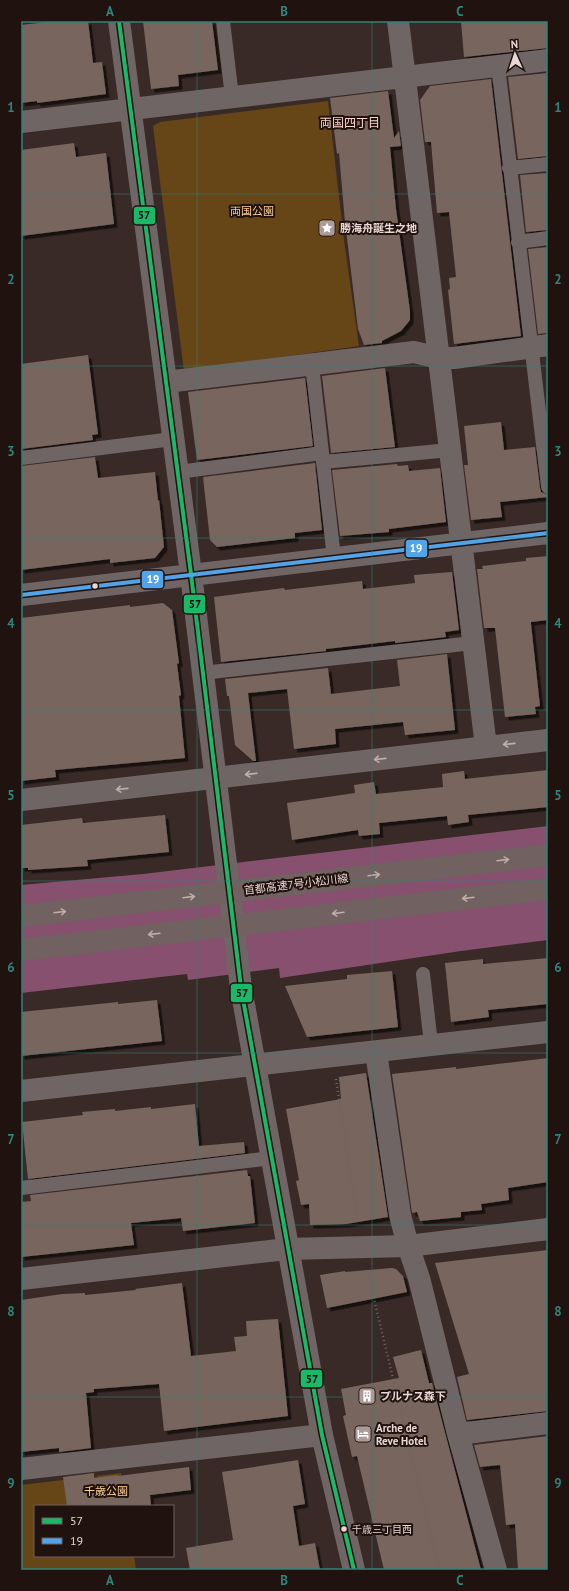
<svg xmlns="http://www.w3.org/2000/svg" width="569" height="1591" font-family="'PT Sans','Noto Sans JP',sans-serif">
<defs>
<filter id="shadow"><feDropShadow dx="3.5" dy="3.5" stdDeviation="0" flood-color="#0009"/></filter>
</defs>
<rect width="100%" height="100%" fill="#3a2a27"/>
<!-- green -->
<path fill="#664616" d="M 328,101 L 344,240 L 359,346 L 184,371 L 153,126 L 160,122 Z
M 121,1473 L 126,1506 L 35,1506 L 35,1556 L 134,1556 L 136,1570 L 21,1570 L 21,1485 Z"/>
<!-- water -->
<path fill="#86506e" d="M 548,826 L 548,940 L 461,951 L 280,978 L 279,968 L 188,980 L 187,974 L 21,993 L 21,885 L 143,874 Z"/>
<!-- building -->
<path fill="#78655d" filter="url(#shadow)" d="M 56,21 L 88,21 L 93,63 L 102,62 L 106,94 L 37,103 L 37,101 L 21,103 L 21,25 Z
M 143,21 L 212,21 L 218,70 L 178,75 L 179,86 L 151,89 Z
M 461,21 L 548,21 L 548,48 L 464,57 Z
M 548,73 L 548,156 L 518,159 L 508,77 Z
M 491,79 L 521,336 L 454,344 L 448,290 L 450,289 L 449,278 L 456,277 L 449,212 L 437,213 L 431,142 L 425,142 L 420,100 L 430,86 Z
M 388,91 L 394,138 L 399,131 L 401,146 L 390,147 L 396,209 L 410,311 L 410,320 L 401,331 L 382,341 L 382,343 L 364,345 L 358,329 L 345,222 L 339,153 L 337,154 L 330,98 Z
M 74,143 L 76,157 L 106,153 L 114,224 L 21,236 L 21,150 Z
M 548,173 L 548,230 L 526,232 L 520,175 Z
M 548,247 L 548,333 L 538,334 L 528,249 Z
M 88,355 L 98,434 L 92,435 L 93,440 L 21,449 L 21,364 Z
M 385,368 L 395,447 L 331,453 L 322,376 Z
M 305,378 L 313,446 L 197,460 L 188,392 Z
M 501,422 L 504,450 L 535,447 L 540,488 L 541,492 L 548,495 L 548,497 L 500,502 L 502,517 L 471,520 L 464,465 L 468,465 L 464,426 Z
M 95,457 L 98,478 L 155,472 L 158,501 L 159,500 L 164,547 L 155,558 L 110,563 L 110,559 L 21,570 L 21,466 Z
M 315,463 L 322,530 L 295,533 L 295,538 L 217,547 L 210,540 L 203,477 Z
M 397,464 L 398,466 L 408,465 L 409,471 L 440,468 L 446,522 L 389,529 L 389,532 L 340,536 L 332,470 Z
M 548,556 L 548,620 L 531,622 L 531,624 L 540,706 L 535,707 L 536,714 L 505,717 L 495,628 L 484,628 L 477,569 L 483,569 L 482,566 L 526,561 L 526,558 Z
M 452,572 L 459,630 L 445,632 L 446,637 L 395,643 L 395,641 L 361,645 L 326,649 L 326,651 L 221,662 L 214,597 L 284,588 L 285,590 L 362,581 L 363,589 L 415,583 L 414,575 Z
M 163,603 L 172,610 L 179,663 L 177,664 L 181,695 L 179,696 L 185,758 L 55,770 L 56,777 L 21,781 L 21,618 L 130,605 L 130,607 Z
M 447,654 L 455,730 L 405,735 L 403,722 L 335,729 L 336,744 L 294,749 L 287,689 L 248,693 L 256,761 L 253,761 L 235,745 L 229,696 L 227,696 L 225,679 L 328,668 L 331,694 L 400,686 L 397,660 Z
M 548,770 L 548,807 L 468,815 L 469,822 L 448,825 L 447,816 L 379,823 L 380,834 L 359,836 L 358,830 L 292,840 L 287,803 L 355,793 L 354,785 L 374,782 L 376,794 L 443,787 L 442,774 L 464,771 L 465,779 Z
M 165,815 L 169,852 L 87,860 L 88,866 L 28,870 L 28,868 L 21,868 L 21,825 L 82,818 L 83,823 Z
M 548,958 L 548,1004 L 488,1010 L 489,1017 L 451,1022 L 445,963 L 483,959 L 483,964 Z
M 392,971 L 398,1027 L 307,1037 L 285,986 L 347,979 L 347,975 Z
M 157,1000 L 162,1041 L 21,1056 L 21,1012 L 118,1002 L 118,1004 Z
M 548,1058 L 548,1182 L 508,1188 L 509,1200 L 481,1204 L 482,1210 L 461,1212 L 461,1217 L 420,1221 L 417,1212 L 412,1213 L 392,1074 L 456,1067 L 456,1069 Z
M 366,1073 L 388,1217 L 346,1224 L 310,1225 L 309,1204 L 301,1205 L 296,1181 L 299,1180 L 286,1109 L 341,1099 L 339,1077 Z
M 195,1104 L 199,1146 L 244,1142 L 245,1153 L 28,1179 L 22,1122 L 83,1115 L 82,1112 L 115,1109 L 115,1111 L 151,1107 L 151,1109 Z
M 247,1170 L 248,1176 L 250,1176 L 255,1223 L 183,1231 L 181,1218 L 131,1223 L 134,1245 L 21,1257 L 21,1202 L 31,1201 L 30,1195 Z
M 548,1250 L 548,1411 L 467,1420 L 457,1377 L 469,1374 L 435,1263 Z
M 392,1268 L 396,1269 L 403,1276 L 407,1292 L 327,1308 L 320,1275 L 345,1271 L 345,1272 Z
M 182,1283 L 191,1356 L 236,1351 L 234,1337 L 247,1336 L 246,1321 L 278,1319 L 288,1416 L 164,1431 L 159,1384 L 94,1389 L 94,1392 L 86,1393 L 91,1448 L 59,1452 L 59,1448 L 21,1452 L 21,1300 L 62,1294 L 85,1293 L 85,1295 L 136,1290 L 135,1289 Z
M 421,1350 L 429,1383 L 432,1383 L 481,1570 L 384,1570 L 357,1456 L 352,1457 L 343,1416 L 346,1415 L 341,1389 L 399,1378 L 393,1357 Z
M 548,1436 L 548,1570 L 518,1570 L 515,1524 L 506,1525 L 500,1465 L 480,1467 L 474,1445 Z
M 298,1460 L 305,1504 L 293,1506 L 299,1546 L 315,1543 L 320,1570 L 190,1570 L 186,1548 L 233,1540 L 222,1472 Z
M 189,1467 L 191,1490 L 150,1495 L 151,1506 L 67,1506 L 63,1477 L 94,1473 L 94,1478 L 118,1475 L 118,1476 Z"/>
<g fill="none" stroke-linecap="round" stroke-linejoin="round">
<!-- path -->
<path stroke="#6f6463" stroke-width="2.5" stroke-dasharray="1 3" stroke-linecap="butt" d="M 336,1079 L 358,1222
M 367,1270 L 439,1570"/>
<!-- service -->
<path stroke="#706565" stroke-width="14" d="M 223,21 L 232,97
M 498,66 L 548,487
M 509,168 L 548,164
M 518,242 L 548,238
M 312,365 L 334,558
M 21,458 L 173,439
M 323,462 L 450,450
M 178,472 L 322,453
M 202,673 L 473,643
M 423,974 L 431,1044
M 21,1188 L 272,1158"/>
<!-- minor -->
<path stroke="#706565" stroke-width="22" d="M 398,21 L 486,747
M 21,122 L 548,60
M 166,382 L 414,352 L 439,358 L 454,358 L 548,345
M 21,595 L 548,533
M 21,800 L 548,740
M 376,1052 L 400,1215 L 408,1246 L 419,1278 L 458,1434 L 496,1570
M 458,1434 L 548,1423
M 21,1469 L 322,1435"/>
<!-- tertiary -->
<path stroke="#706565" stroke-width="22" d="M 119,21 L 191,574 L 241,988 L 322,1435 L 354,1570
M 21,1091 L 548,1032
M 21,1279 L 287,1249 L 408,1246 L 548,1229"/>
<!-- motorway-bridge -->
<path stroke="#716160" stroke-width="22" d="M 21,916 L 548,855
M 21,950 L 548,889"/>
<!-- bus-1 casing -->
<g stroke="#1f120f" stroke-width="7">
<path id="bus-1" d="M 119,21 L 191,574 L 241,988 L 322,1435 L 354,1570"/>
</g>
<!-- bus-2 casing -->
<g stroke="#1f120f" stroke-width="7">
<path id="bus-2" d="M 21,595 L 548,533"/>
</g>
<!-- bus-1 -->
<use href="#bus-1" stroke="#1ab867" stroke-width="4"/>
<!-- bus-2 -->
<use href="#bus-2" stroke="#53a3e8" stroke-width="4"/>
</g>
<!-- one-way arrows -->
<defs><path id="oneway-shaft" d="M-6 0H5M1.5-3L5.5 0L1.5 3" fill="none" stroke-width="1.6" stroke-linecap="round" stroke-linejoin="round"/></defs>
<g stroke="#bfaeac">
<use href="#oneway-shaft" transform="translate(509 744) rotate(174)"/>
<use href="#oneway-shaft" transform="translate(380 759) rotate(174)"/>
<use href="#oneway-shaft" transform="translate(251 774) rotate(173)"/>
<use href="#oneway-shaft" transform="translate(122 789) rotate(174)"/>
</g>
<g stroke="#c0adaa">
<use href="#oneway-shaft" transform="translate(503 860) rotate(-7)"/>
<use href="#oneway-shaft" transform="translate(374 875) rotate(-7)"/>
<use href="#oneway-shaft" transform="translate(189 897) rotate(-7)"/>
<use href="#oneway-shaft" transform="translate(468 898) rotate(173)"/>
<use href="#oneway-shaft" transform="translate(60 912) rotate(-7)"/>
<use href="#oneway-shaft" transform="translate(338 913) rotate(173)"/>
<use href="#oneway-shaft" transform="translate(154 934) rotate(173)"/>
</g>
<!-- grid -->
<path fill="none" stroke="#30847d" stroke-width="1" stroke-opacity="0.55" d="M 197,21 L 197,1570M 372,21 L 372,1570M 21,194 L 548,194M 21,366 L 548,366M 21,538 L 548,538M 21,710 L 548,710M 21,881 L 548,881M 21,1053 L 548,1053M 21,1225 L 548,1225M 21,1397 L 548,1397"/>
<!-- icons -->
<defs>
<g id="sight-square" transform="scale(0.9)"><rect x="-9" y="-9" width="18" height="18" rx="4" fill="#ac9a96" stroke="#1f120f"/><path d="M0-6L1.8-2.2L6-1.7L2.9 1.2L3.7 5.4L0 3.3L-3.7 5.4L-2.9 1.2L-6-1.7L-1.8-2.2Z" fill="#fff"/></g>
<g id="building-square" transform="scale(0.9)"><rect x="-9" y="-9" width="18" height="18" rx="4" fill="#ac9a96" stroke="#1f120f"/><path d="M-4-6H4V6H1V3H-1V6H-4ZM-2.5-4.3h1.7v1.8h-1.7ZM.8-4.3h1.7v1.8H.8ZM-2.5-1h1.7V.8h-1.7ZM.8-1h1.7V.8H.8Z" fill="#fff"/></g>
<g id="hotel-square" transform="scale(0.9)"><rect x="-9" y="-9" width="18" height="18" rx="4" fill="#ac9a96" stroke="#1f120f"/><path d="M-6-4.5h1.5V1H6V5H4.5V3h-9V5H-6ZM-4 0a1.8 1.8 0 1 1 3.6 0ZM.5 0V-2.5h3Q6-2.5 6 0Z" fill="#fff"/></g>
</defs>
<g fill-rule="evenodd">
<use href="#sight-square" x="327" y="228"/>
<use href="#building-square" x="367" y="1396"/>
<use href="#hotel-square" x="363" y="1434"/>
</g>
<!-- markers -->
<g fill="#ead6d2" stroke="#1f120f" stroke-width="1.5">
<circle cx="95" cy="586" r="3.5"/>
<circle cx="344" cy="1529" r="3.5"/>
</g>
<g text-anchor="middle" stroke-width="4" stroke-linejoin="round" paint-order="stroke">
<!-- bus labels -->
<g font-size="10" fill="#ead6d2" stroke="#1f120f" text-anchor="start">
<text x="352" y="1533">千歳三丁目西</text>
</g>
<!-- park labels -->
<g font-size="11" fill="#fbcd8f" stroke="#1f120f">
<text x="252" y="215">両国公園</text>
<text x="106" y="1495">千歳公園</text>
</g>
<!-- poi labels -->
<g font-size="11" font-weight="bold" fill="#ead6d2" stroke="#1f120f" text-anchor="start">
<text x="340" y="232">勝海舟誕生之地</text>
<text x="380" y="1400">プルナス森下</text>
<text x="376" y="1432">Arche de<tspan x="376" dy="13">Reve Hotel</tspan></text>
</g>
<!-- street labels -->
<g font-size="11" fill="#ead6d2" stroke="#1f120f">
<text transform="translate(296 884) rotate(-7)" y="4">首都高速7号小松川線</text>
</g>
<!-- neighbourhood labels -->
<g font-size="12" fill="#fcd4cd" stroke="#1f120f">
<text x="350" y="127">両国四丁目</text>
</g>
</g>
<g stroke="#1f120f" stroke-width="1.5">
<rect x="133" y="206" width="23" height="19" rx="4" fill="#1ab867"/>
<rect x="405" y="539" width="23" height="19" rx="4" fill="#53a3e8"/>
<rect x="141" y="570" width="23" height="19" rx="4" fill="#53a3e8"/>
<rect x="183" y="594" width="23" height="20" rx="4" fill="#1ab867"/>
<rect x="230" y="983" width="23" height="20" rx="4" fill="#1ab867"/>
<rect x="300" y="1369" width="23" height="19" rx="4" fill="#1ab867"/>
</g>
<g font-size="11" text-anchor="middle" font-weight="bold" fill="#fff">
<text x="416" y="552">19</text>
<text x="153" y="583">19</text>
</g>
<g font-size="11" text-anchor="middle" font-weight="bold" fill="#111">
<text x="144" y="219">57</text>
<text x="195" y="608">57</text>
<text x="242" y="997">57</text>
<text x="312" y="1383">57</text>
</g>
<!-- border -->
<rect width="569" height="1591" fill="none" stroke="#1f120f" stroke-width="44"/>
<!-- legend -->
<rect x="34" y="1505" width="140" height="52" fill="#1f120f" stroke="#70605d"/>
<rect x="42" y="1518" width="20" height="6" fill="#1ab867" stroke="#70605d"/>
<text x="70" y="1525" font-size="12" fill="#ead6d2">57</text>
<rect x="42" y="1538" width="20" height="6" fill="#53a3e8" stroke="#70605d"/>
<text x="70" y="1545" font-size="12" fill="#ead6d2">19</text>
<!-- north arrow -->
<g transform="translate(515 54) rotate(357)" stroke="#1f120f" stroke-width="3" paint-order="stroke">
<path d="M0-3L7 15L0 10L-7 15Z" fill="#ead6d2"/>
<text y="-6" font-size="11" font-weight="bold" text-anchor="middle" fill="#ead6d2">N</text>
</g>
<rect x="22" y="22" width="525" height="1547" fill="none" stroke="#30847d" stroke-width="1.5"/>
<g font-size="13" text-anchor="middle" font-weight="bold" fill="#30847d">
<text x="110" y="16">A</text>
<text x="284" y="16">B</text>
<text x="460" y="16">C</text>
<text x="11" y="112">1</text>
<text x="558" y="112">1</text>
<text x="11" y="284">2</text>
<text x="558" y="284">2</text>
<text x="11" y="456">3</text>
<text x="558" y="456">3</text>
<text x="11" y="628">4</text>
<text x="558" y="628">4</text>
<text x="11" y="800">5</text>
<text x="558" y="800">5</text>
<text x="11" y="972">6</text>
<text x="558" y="972">6</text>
<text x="11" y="1144">7</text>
<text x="558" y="1144">7</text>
<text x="11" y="1316">8</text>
<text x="558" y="1316">8</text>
<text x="11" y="1488">9</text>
<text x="558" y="1488">9</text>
<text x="110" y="1585">A</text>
<text x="284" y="1585">B</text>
<text x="460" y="1585">C</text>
</g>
</svg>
